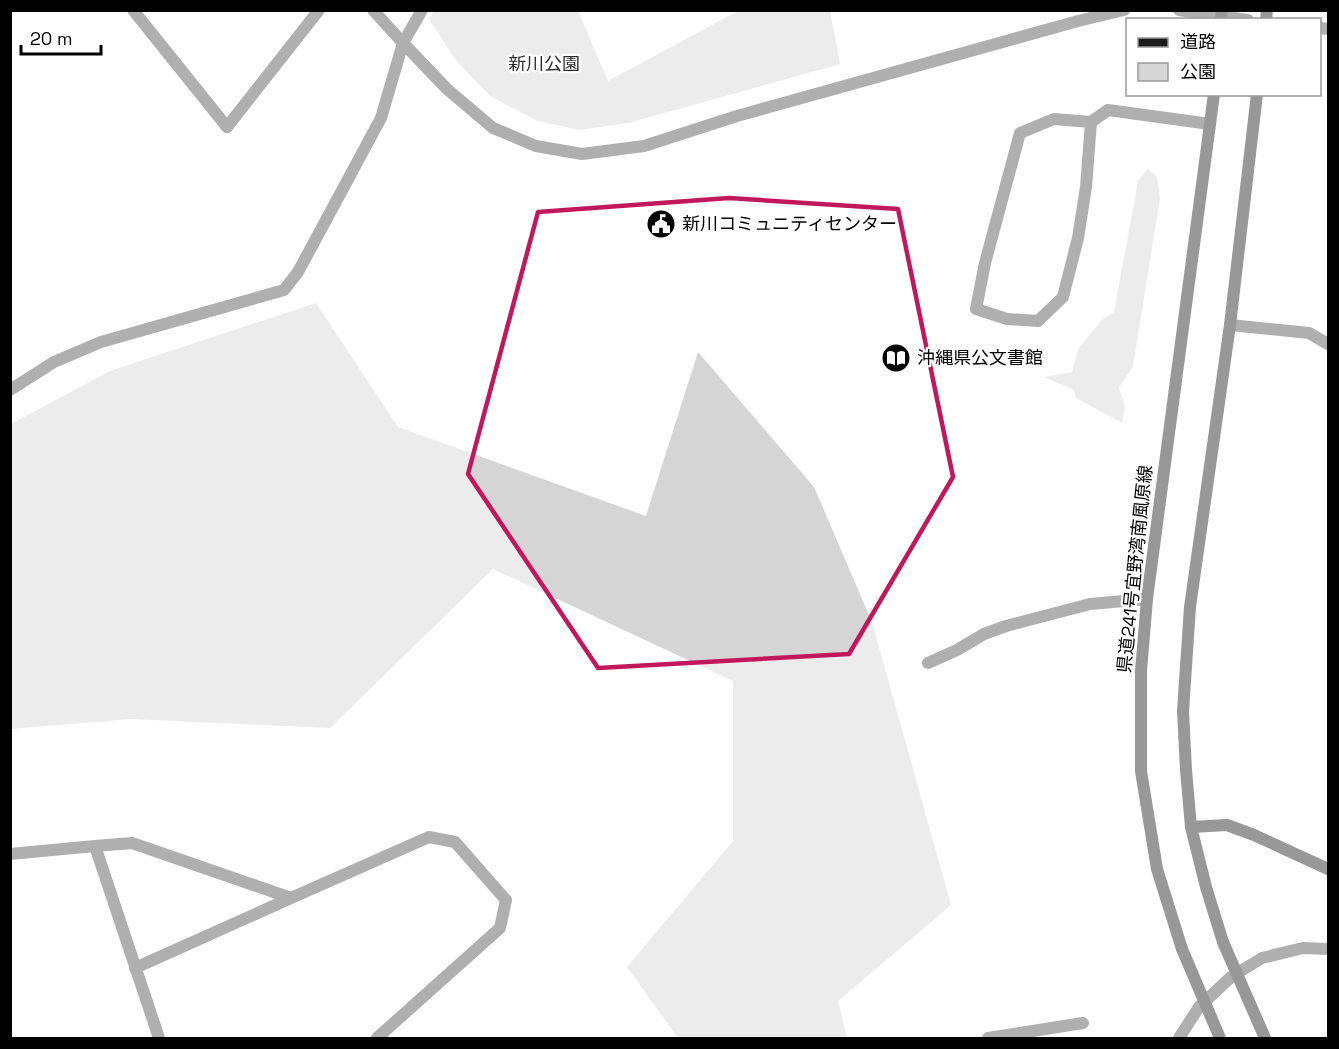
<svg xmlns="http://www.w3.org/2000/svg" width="1339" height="1049" font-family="'Space Grotesk','Noto Sans JP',sans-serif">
<rect width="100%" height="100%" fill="#fff"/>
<!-- green -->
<path fill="#d5d5d5" d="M 434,11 L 578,11 L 608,81 L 738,11 L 830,11 L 840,64 L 628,123 L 579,130 L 538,121 L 490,96 L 455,59 L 429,19 Z
M 1148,169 L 1157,177 L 1160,198 L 1133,366 L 1119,388 L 1125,406 L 1122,423 L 1076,398 L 1074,390 L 1044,377 L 1072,372 L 1078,349 L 1102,320 L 1114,312 L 1138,181 Z
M 316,303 L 398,427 L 646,516 L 698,352 L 814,487 L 872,622 L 951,905 L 838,1001 L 847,1038 L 678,1038 L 627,967 L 733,841 L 733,681 L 493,569 L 330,728 L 131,719 L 11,729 L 11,424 L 110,371 Z"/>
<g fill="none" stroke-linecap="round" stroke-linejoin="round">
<!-- service -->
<path stroke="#4e4e4e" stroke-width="12" d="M 1091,122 L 1054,119 L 1020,133 L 985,263 L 976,309 L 1007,319 L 1038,321 L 1063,297 L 1078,238 L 1086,187 L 1091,122 L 1108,110 L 1210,124
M 227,127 L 319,10
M 928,663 L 957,650 L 984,634 L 1006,626 L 1090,604 L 1147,599"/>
<!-- minor -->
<path stroke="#4e4e4e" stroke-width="12" d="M 133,10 L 227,127
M 373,10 L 403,43
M 1320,28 L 1328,29
M 1230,325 L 1309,333 L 1328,344
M 10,390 L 54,362 L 101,342 L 284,290 L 298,272 L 381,118 L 403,43 L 422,10
M 95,846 L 132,843 L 291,898 L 429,837 L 455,842 L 506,900 L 500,928 L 377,1038
M 10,854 L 95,846 L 159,1038
M 135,968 L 291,898
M 988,1038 L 1083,1023
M 1179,1038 L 1199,1007 L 1231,977 L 1262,958 L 1303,948 L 1328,949"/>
<!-- tertiary -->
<path stroke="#4e4e4e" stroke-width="12" d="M 1179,10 L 1248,20
M 403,43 L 447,89 L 493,128 L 536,146 L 582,154 L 644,146 L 737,116 L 1078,21 L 1124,10"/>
<!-- secondary -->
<path stroke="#1b1b1b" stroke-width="12" d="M 1221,20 L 1222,10
M 1266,20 L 1267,10
M 1191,827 L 1227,825 L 1254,835 L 1328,869
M 1223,942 L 1206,887 L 1191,827 L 1186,770 L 1183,711 L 1190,607 L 1230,325 L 1257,94
M 1182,949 L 1157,869 L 1141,771 L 1141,671 L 1147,599 L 1214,94"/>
<!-- secondary-bridge -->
<path stroke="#1b1b1b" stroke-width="12" d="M 1223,942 L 1265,1038
M 1182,949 L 1220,1038"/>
</g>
<!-- marked area -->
<path d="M0 0H1339V1049H0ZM 729,198 L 898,209 L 953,477 L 849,654 L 598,668 L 468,474 L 538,212 Z" fill="#fff" fill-opacity=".55" fill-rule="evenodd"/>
<path fill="none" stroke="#c2185b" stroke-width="4.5" stroke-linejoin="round" d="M 729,198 L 898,209 L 953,477 L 849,654 L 598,668 L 468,474 L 538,212 Z"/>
<!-- icons -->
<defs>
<g id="civic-disc" transform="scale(1.5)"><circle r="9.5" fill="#000" stroke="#fff"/><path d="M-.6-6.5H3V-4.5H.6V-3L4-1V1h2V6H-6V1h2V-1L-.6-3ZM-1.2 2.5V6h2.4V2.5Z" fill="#fff"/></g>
<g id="library-disc" transform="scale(1.5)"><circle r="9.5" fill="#000" stroke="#fff"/><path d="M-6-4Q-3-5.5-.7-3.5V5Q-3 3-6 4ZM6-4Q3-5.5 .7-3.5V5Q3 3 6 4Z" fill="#fff"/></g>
</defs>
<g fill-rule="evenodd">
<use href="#civic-disc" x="661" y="224"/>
<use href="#library-disc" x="896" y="358"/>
</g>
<g text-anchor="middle" stroke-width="4.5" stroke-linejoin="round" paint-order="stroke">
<!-- park labels -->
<g font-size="18" fill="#2c2c2c" stroke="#fff">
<text x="544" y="70">新川公園</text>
</g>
<!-- poi labels -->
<g font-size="18" fill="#000" stroke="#fff" text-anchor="start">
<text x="682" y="230">新川コミュニティセンター</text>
<text x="917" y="364">沖縄県公文書館</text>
</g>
<!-- street labels -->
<g font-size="18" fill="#000" stroke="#fff">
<text transform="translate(1135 569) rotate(-84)" y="6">県道241号宜野湾南風原線</text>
</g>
</g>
<!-- border -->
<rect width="1339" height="1049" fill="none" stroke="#000000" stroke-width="24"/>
<!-- legend -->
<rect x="1126" y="18" width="195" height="78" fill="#ffffff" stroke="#999999" stroke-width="1.5"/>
<rect x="1138" y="38" width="30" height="9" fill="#1b1b1b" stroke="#999999" stroke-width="1.5"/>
<text x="1180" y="48" font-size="18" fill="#000000">道路</text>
<rect x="1138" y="63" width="30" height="18" fill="#d5d5d5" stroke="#999999" stroke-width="1.5"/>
<text x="1180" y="78" font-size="18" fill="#000000">公園</text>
<!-- scale -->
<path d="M21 45v9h80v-9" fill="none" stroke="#000000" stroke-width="3"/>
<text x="30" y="45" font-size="18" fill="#000000" stroke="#ffffff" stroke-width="4.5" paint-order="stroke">20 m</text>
</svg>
